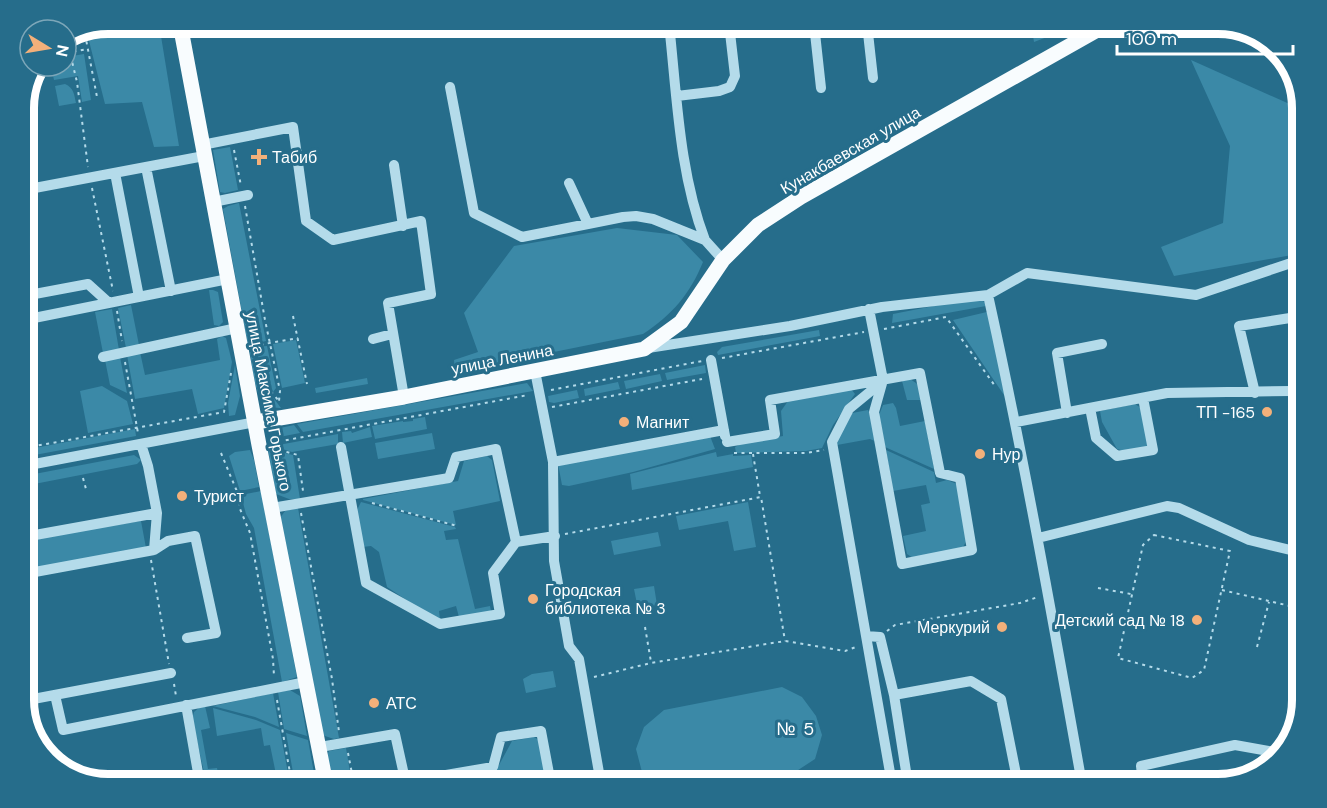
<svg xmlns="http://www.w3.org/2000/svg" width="1327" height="808" font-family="'DM Sans',sans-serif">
<rect width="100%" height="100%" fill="#266d8b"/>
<!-- green -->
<path fill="#3b89a7" d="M 108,24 L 159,24 L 179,146 L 154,147 L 142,102 L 105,104 L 87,33 Z
M 1031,24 L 1081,24 L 1034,42 Z
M 84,54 L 91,100 L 82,102 L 78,76 L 54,80 L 51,66 L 66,66 L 66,57 Z
M 1191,60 L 1303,110 L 1303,253 L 1174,276 L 1161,247 L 1223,223 L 1230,146 Z
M 65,84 C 74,88 74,94 76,103 L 59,106 L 55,86 Z
M 230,147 L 238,190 L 225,193 L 220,192 L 213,150 Z
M 239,203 L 266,341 L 248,345 L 223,209 L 228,206 Z
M 617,228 L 677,235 L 703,262 C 690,294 672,315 643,334 L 455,372 L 454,360 L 478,352 L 464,313 L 514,246 Z
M 209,290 L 213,290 L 218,292 L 223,322 L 219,326 L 214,325 Z
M 974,298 L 985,302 L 986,306 L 892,323 L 893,314 Z
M 131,305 L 139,345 L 126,348 L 118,308 Z
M 112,309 L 119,350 L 103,353 L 95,312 Z
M 991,311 L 1006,398 L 953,320 Z
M 819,330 L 820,336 L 718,355 L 717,352 L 722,347 Z
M 222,336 L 226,338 L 232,362 L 224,408 L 198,414 L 192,389 L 135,399 L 127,355 L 140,352 L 145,375 L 220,360 L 217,339 Z
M 296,340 L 305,383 L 282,388 L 273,344 Z
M 267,346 L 276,388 L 273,392 L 263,379 L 256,347 Z
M 253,351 L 259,379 L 281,408 C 253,409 254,372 250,352 Z
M 120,357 L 127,393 L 110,385 L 105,360 Z
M 235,365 L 240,396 L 235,415 L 229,416 L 228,403 Z
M 705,365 L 706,373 L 667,380 L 665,373 Z
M 660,374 L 662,381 L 626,389 L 624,381 Z
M 367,378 L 368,384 L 316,393 L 315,388 Z
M 910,379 L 919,385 L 921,400 L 907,400 L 902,381 Z
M 618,382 L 620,389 L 585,396 L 584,389 Z
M 527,383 L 533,391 L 303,432 L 297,424 Z
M 102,386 L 127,401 L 133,424 L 88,433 L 80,391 Z
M 851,389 L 855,394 L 833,425 L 822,448 L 806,451 L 736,453 L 735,447 L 741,444 L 783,436 L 781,411 L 788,401 Z
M 577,390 L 579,398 L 554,403 L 549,402 L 548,396 Z
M 893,403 L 896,408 L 900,426 L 925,421 L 934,469 L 885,447 L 879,415 L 883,405 Z
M 1135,404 L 1141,408 L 1149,443 L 1144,450 L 1128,452 L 1117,449 L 1102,422 L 1100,411 Z
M 868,410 L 872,418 L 877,442 L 870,439 L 837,445 L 838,434 L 852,413 Z
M 425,417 L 427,429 L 375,439 L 372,426 L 403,421 L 403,422 L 413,421 L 413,419 Z
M 294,425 L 300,433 L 269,439 L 280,428 Z
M 370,427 L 372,437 L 343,443 L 342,432 L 351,431 L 352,433 Z
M 135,429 L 136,436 L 24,457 L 24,450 Z
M 432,433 L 435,449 L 378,459 L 375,443 Z
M 338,434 L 338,444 L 292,452 L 273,446 Z
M 710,436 L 715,449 L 633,472 L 569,486 L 562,485 L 558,464 Z
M 268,449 L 293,455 L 300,499 L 289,499 L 276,494 Z
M 250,450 L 254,460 L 259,487 L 240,491 L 229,456 L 235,452 Z
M 886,450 L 934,472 L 936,483 L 947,480 L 957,484 L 967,540 L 963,547 L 913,558 L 907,554 L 903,536 L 926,531 L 921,505 L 930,503 L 926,485 L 893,491 Z
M 716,452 L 717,457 L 733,454 L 733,456 L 751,455 L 753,467 L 632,490 L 630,474 Z
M 134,455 L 141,460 L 137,464 L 24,486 L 24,476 Z
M 487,456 L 492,460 L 500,501 L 453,511 L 456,525 L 363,500 L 363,499 L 458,481 L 464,461 Z
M 261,491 L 297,677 L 282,682 L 254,528 L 246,514 L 241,495 Z
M 361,502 L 455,527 L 456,529 L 444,531 L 446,540 L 458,539 L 475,609 L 490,606 L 491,611 L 459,617 L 456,606 L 439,611 L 440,619 L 429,615 L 387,587 L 379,552 L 371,546 L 362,547 L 357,510 Z
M 748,502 L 756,547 L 734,551 L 728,521 L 679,530 L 676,516 Z
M 298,508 L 339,738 L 334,739 L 322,735 L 280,518 L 285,511 Z
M 141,521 L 146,548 L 28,570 L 24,569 L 24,540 Z
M 658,532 L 661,546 L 614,555 L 611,541 Z
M 654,586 L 657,605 L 638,609 L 634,589 Z
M 553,671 L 556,687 L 526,693 L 523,679 L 532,674 Z
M 782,687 L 802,697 L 816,716 L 822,735 L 815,759 L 789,776 L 747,784 L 654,784 L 642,772 L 636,749 L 644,727 L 664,710 Z
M 290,690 L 300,696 L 307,736 L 284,729 L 278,692 Z
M 273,693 L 279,727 L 255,717 L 213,706 Z
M 201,706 L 205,706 L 210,728 L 201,730 L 208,769 L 217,768 L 220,783 L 206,781 L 192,719 L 194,712 Z
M 213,708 L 256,720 L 280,730 L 290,784 L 278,784 L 270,745 L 264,746 L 261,728 L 217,736 Z
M 286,733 L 308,740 L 316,784 L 295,784 Z
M 534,737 L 539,740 L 549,784 L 424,784 L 488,774 L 499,765 L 512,741 Z
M 346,748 L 352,784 L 331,784 L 326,757 L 329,751 Z"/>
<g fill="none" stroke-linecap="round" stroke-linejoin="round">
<!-- path -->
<path stroke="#b4dbea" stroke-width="2" stroke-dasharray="3 4.5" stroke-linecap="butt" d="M 85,34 L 97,97
M 67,41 L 77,82 L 88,167
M 66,53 L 88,49
M 234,150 L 241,186
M 92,188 L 113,291
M 245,206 L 265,320 L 280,391 L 279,401
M 117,311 L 122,341
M 293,316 L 307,384
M 884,329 L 946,317 L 995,386
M 253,346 L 298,338
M 722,358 L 864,332
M 125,362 L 138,433
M 261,380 L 279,401
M 551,390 L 702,361
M 552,407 L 702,379
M 271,443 L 528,395
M 24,448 L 224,412 L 231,373
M 272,448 L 298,455 L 303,491
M 221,453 L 238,494 L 240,509 L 250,533 L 273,659 L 274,676
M 734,453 L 806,453 L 824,450
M 753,454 L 760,496
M 83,478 L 86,489
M 372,503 L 457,526
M 301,513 L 332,679 L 339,732
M 565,534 L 761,497 L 785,641
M 1154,535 L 1230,551 L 1204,670 L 1192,678 L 1118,658 L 1143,545 Z
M 151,560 L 169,664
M 1098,588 L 1131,594
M 1222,590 L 1303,609
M 645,627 L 651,662
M 887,631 L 895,625 L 1020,603 L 1038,597
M 1257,647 L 1269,602
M 594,677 L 651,663 L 785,641 L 845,651 L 856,647
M 174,684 L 176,696
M 277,700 L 292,784
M 348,753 L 354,784
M 856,784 L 879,780"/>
<!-- minor -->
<path stroke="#b4dbea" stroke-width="10" d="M 669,24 C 677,96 679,172 705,240
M 814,24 L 821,88
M 867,24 L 873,78
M 450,87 L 474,213 L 522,237 L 588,224
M 677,96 L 719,91 L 730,87 L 735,76 L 729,24
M 202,145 L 293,127 L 306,221 L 333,240 L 421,221 L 431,294 L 388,303 L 404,397
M 394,165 L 403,226
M 146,167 L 171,291
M 115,173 L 139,297
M 569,183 L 588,224 L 623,217 L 636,216 L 653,219 L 705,240 L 723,260
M 24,190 L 204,156
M 213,202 L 248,195
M 988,295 C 1024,458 1053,621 1082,784
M 24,296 L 88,284 L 109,303
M 24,320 L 228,279
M 373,339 L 392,334
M 648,348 L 790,326 L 882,307 L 988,295 L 1027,273 L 1196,295 L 1291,263 L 1303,266
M 103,357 L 237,328
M 711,360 L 725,436
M 535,371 L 553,462 L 554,561 L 569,646 L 579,659 L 601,784
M 883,381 L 849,409 L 832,442 L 892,784
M 1255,393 L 1239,326 L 1290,318 L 1303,321
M 1090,408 L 1096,438 L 1117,456 L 1153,450 L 1143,398
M 1067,413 L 1057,353 L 1102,344
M 1016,422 L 1167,393 L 1291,391
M 727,442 L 775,434 L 770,400 L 920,373 L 940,473 L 960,478 L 972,550 L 902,564 L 874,412 L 883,380 L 869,309
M 341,447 L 366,583 L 440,624 L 500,614 L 493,573 L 516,542
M 553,462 L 724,430
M 24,466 L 256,422
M 272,508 L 449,478 L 456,457 L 496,449 L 516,542 L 555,536
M 157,513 L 154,550 L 168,541 L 195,536 L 216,633 L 187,638
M 24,537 L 157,513 L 148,466 L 141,444
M 1038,538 L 1167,506 L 1179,508 L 1249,540 L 1303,553
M 24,574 L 154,550
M 866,636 L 880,637 L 894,695 L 971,681 L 1001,699 L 1018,784
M 24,683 L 28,700 L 171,673
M 55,695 L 63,730 L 306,682
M 894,695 L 908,784
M 186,705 L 200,784
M 320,747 L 395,734 L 406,784
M 405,782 L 493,767 L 501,737 L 541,731 L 551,784
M 225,784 L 240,781 L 240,784
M 908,784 L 943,777 L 944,784
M 1143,784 L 1141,766 L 1235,745 L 1280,753"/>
<!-- major -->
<path stroke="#f8fcfe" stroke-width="15" d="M 180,24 L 259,445 L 326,784
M 256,422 L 404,397 L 644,349 L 681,322 L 723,260 L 758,225 L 801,197 L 1108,24"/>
</g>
<!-- markers -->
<g fill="#f3b07a" stroke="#266d8b" stroke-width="2">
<path d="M256 148h6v6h6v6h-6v6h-6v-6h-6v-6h6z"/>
<circle cx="1267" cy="412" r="6"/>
<circle cx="624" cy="422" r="6"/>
<circle cx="980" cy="454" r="6"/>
<circle cx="182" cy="496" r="6"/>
<circle cx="533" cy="599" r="6"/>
<circle cx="1197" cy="620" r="6"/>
<circle cx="1002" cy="627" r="6"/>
<circle cx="374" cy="703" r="6"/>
</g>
<g text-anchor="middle" stroke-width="6" stroke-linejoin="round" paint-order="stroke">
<!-- street labels -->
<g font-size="16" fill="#fff" stroke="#266d8b">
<text transform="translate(850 150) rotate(-30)" y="6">Кунакбаевская улица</text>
<text transform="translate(502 359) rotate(-11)" y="6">улица Ленина</text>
<text transform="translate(269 401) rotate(79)" y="6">улица Максима Горького</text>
</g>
<!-- poi labels -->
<g font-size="16" fill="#fff" stroke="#266d8b" text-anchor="start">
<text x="272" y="163">Табиб</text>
<text x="1255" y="418" text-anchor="end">ТП -165</text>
<text x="636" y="428">Магнит</text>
<text x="992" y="460">Нур</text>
<text x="194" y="502">Турист</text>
<text x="545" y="596">Городская<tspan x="545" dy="18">библиотека № 3</tspan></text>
<text x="1185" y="626" text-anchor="end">Детский сад № 18</text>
<text x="990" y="633" text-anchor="end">Меркурий</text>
<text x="386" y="709">АТС</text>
</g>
<!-- neighbourhood labels -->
<g font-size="18" letter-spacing="1.5" fill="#fff" stroke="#266d8b">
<text x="796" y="735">№ 5</text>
</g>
</g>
<!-- crop -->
<path d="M0 0H1327V808H0ZM108 34H1218A74 74 0 0 1 1292 108V700A74 74 0 0 1 1218 774H108A74 74 0 0 1 34 700V108A74 74 0 0 1 108 34Z" fill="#266d8b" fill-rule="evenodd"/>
<path fill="none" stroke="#fff" stroke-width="8" d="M108 34H1218A74 74 0 0 1 1292 108V700A74 74 0 0 1 1218 774H108A74 74 0 0 1 34 700V108A74 74 0 0 1 108 34Z"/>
<!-- north arrow -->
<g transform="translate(48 48) rotate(101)"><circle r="28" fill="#266d8b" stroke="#7da7b9" stroke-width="1.5"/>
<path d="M0-4.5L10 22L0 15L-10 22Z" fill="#f3b07a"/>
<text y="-9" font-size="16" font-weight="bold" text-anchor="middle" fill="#ffffff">N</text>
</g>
<!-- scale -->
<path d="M1117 45v9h176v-9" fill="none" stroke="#ffffff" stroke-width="3"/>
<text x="1126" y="45" font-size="18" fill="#ffffff" stroke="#266d8b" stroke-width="4.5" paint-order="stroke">100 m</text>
</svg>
